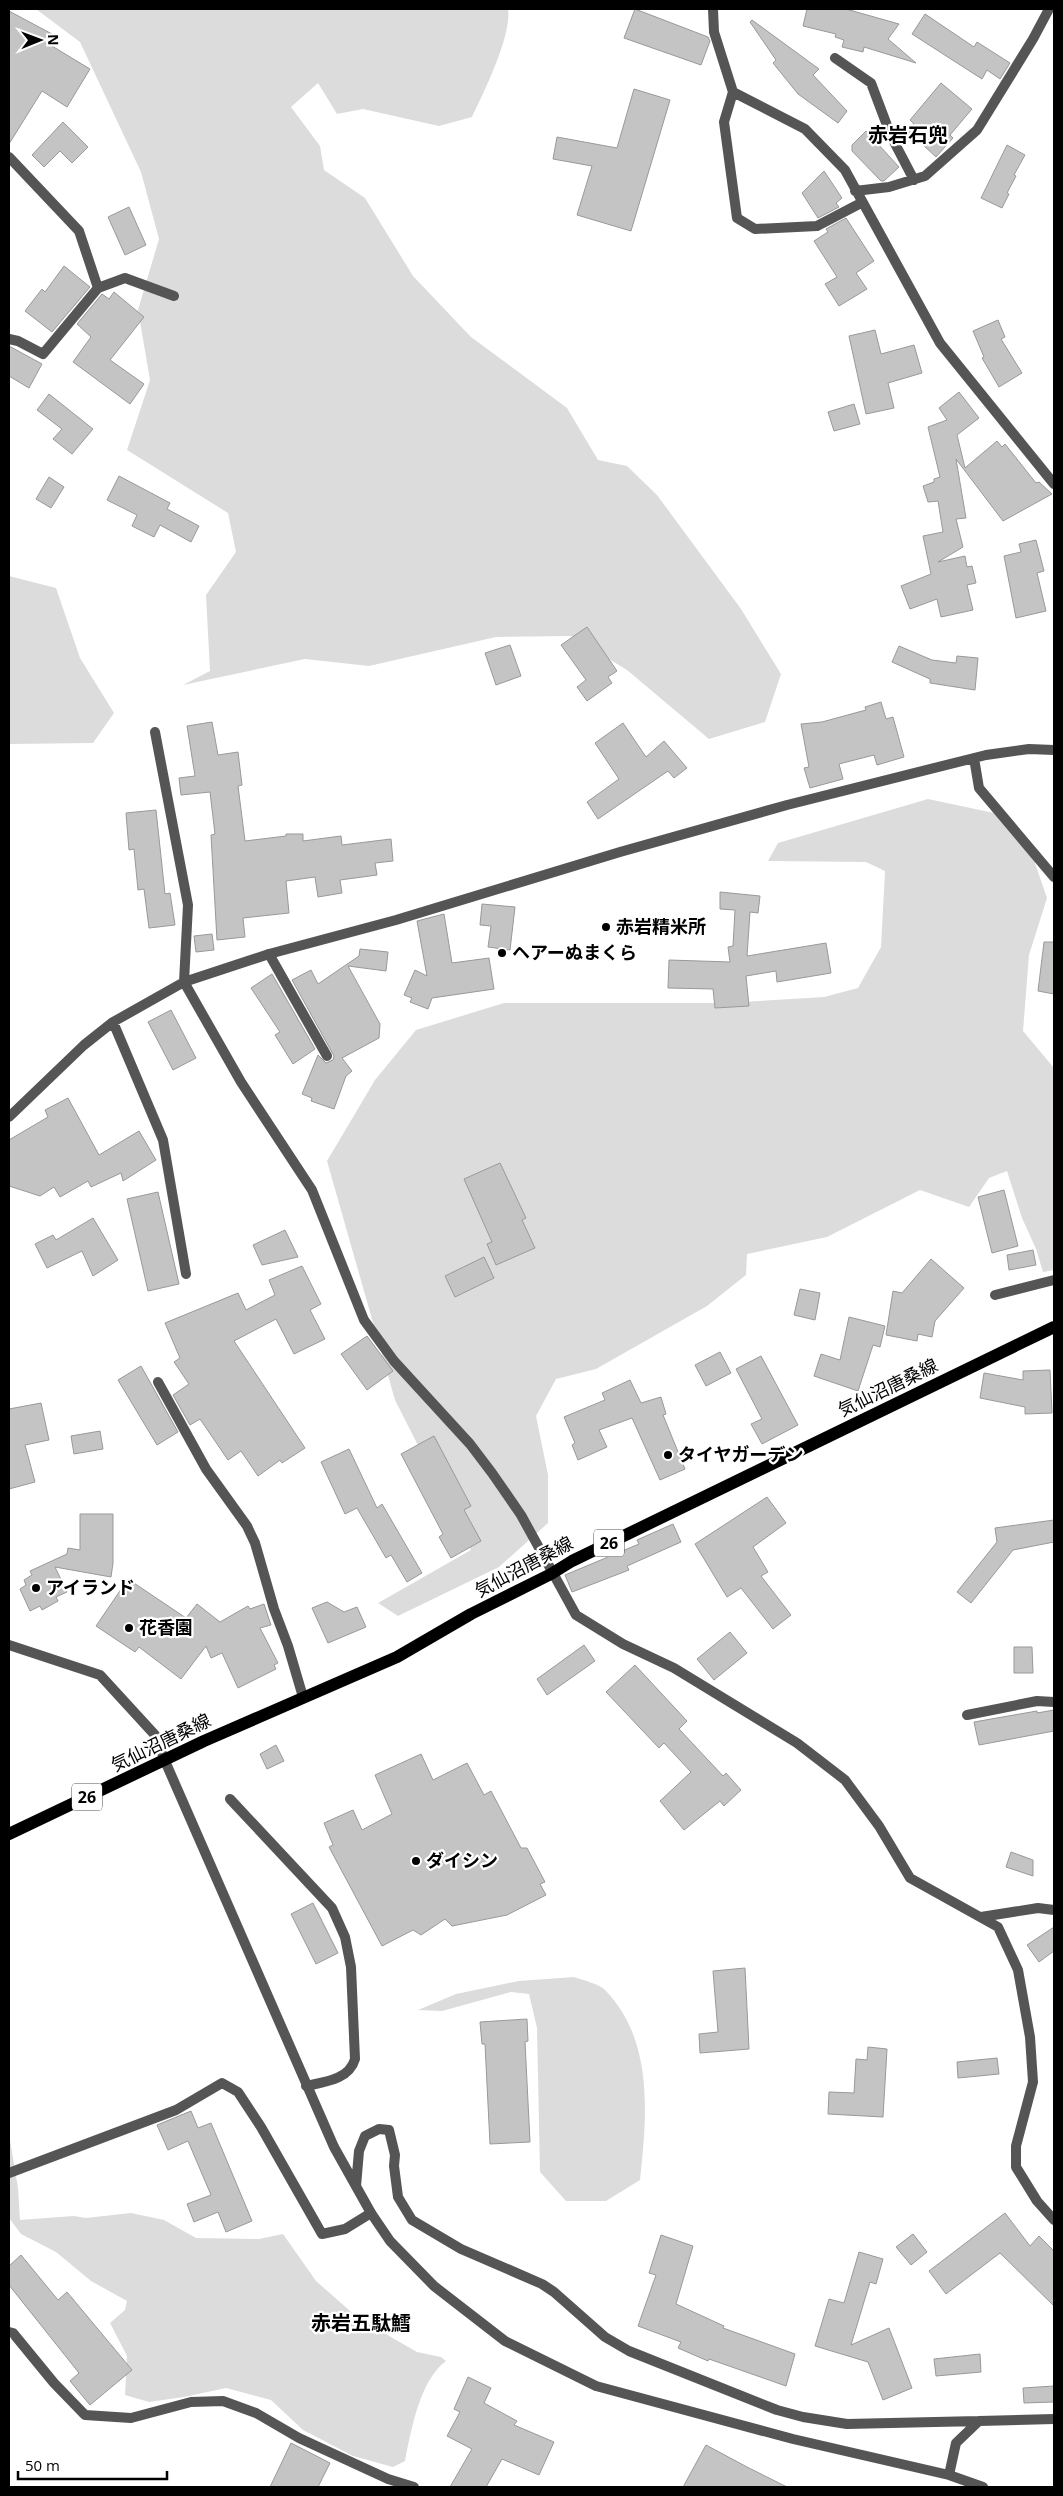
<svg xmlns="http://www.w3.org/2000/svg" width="1063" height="2496" font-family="'Open Sans','Noto Sans JP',sans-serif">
<rect width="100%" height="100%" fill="#fff"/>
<!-- green -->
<path fill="#dcdcdc" d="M 36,9 L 508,9 C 512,35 484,92 472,117 L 439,126 L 363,109 L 337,114 L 318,83 L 291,107 L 320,146 L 324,170 L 365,198 L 413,276 L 471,337 L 567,408 L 598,460 L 627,466 L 657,495 L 741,609 L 781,674 L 765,722 L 709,739 L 627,670 L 571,636 L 496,637 L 369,666 L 305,659 L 183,685 L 210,671 L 206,595 L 236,552 L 228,513 L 127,450 L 150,380 L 138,310 L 159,239 L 141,172 L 80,42 Z
M 9,576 L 56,588 L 80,658 L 114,713 L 93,743 L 9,744 Z
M 928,799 L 994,813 L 1027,840 L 1047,898 L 1029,955 L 1023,1031 L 1054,1068 L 1054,1270 L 1043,1272 L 1036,1249 L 1022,1218 L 1007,1171 L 989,1178 L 969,1207 L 920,1190 L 827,1237 L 747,1254 L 746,1275 L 707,1306 L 596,1369 L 556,1379 L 536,1416 L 548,1475 L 548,1523 L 499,1567 L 398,1616 L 378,1603 L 471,1550 L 395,1400 L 327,1161 L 375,1080 L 416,1030 L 504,1003 L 725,1003 L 824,997 L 858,988 L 881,947 L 885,871 L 866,862 L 768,861 L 778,843 Z
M 574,1977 C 583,1980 599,1984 605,1990 C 654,2040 647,2116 640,2180 L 606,2201 L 566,2201 L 540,2172 L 537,2028 L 529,1994 L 511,1992 L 442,2011 L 418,2010 L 456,1994 L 519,1981 Z
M 9,2134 L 18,2188 L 20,2220 L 74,2216 L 86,2218 L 131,2213 L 164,2220 L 196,2238 L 259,2239 L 283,2234 L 316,2281 L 358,2318 L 417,2352 L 441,2357 L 446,2361 C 420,2380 411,2430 405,2461 L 393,2467 L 353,2456 L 303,2430 L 271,2400 L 226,2388 L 184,2397 L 149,2402 L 125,2395 L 127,2356 L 110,2323 L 125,2310 L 127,2301 L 91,2281 L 56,2252 L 21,2234 L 9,2218 Z"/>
<!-- building -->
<path fill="#c4c4c4" stroke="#999" d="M 635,9 L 708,37 L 710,41 L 701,65 L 624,38 Z
M 807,9 L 846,9 L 899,24 L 888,39 L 916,63 L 864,47 L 863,52 L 842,47 L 844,40 L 835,37 L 836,34 L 803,26 Z
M 9,11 L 52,34 L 47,43 L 90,69 L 67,107 L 42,91 L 9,144 Z
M 925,14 L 974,47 L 977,42 L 1010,63 L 1000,79 L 987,70 L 982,79 L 912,34 Z
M 752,20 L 819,69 L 813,75 L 847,111 L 838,123 L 798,94 L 773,63 L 776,60 L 750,22 Z
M 941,83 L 972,109 L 950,135 L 953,138 L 936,157 L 908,131 L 914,124 L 910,120 Z
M 634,89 L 670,100 L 631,231 L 577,215 L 592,166 L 553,159 L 557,137 L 617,148 Z
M 63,122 L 88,147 L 72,163 L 60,151 L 44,167 L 32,155 Z
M 866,131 L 899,167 L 884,181 L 881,181 L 852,151 L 852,145 Z
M 1007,145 L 1025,155 L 1014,175 L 1016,176 L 1007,193 L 1009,194 L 1002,208 L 981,198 Z
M 824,171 L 842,198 L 836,203 L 839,207 L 818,218 L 802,193 Z
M 129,207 L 146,245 L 125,255 L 108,217 Z
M 846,218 L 874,261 L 856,273 L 867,289 L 839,306 L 825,284 L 837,277 L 814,241 L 828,232 L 826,229 Z
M 64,266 L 90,287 L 52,332 L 25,311 L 42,289 L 45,292 Z
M 114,292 L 144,317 L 110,360 L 144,384 L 130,404 L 73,362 L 91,337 L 77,324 L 102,294 L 109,299 Z
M 998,320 L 1005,337 L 1001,339 L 1022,373 L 999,387 L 982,358 L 984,357 L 973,331 Z
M 875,330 L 881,354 L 914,345 L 922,373 L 888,383 L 894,408 L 866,414 L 849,336 Z
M 9,346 L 42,364 L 29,388 L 9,376 Z
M 959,392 L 979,418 L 957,435 L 965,468 L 997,441 L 1002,447 L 1005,444 L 1036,483 L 1039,482 L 1052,494 L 1003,521 L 956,459 L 966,518 L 956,519 L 963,547 L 938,562 L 965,556 L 967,567 L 972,566 L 976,583 L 967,585 L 973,610 L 941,617 L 937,599 L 910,609 L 901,586 L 931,574 L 923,536 L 943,532 L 938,501 L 928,502 L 923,486 L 934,482 L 934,479 L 940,477 L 928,427 L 947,420 L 939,408 Z
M 49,394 L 93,429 L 72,454 L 53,439 L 62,429 L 37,410 Z
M 854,404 L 860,424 L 834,431 L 828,412 Z
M 119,476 L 170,503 L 167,509 L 199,526 L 191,542 L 160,525 L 154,537 L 132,526 L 137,515 L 107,500 Z
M 49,477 L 64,487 L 51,508 L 36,499 Z
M 1036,540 L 1044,571 L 1037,573 L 1046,611 L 1016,618 L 1004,556 L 1021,552 L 1019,544 Z
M 587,627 L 617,671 L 608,677 L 612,683 L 587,701 L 577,687 L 586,680 L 561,645 Z
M 510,645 L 521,676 L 496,685 L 485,653 Z
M 899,646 L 932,660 L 956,663 L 957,656 L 978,658 L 975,690 L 930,683 L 930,679 L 892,662 Z
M 881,702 L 886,719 L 893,717 L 904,757 L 877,765 L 874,755 L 839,764 L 843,779 L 810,788 L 804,768 L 809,767 L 801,724 L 822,722 L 866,710 L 865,707 Z
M 212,722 L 218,755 L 238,752 L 242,785 L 238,786 L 245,841 L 286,836 L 286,834 L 303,834 L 303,841 L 341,836 L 342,845 L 391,839 L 393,861 L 375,863 L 377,875 L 340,880 L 342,893 L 318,897 L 315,877 L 286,881 L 289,913 L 243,918 L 245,937 L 217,940 L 211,835 L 215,834 L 210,792 L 181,795 L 179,778 L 195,776 L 187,726 Z
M 623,723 L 646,757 L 664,741 L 687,768 L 674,778 L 668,771 L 598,819 L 587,802 L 619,779 L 595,743 Z
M 156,810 L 165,894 L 170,893 L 175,925 L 149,928 L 144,889 L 138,890 L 134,849 L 129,850 L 126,813 Z
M 720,892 L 760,896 L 758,913 L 750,912 L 747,956 L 826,943 L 831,973 L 777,982 L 776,971 L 746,976 L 749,1006 L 715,1008 L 713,989 L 668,988 L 669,960 L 730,962 L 728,947 L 733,946 L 735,910 L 720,909 Z
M 482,904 L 515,907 L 510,950 L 488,947 L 491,926 L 480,925 Z
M 444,914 L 452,963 L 489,958 L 494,989 L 432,998 L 428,1009 L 410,1002 L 412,998 L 404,995 L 415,970 L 427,976 L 417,921 Z
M 212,934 L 214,950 L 196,952 L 194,936 Z
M 1044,942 L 1054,942 L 1054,994 L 1038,991 Z
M 360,949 L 388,952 L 386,971 L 348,966 L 380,1024 L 379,1038 L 342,1058 L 352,1071 L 346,1076 L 334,1109 L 311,1101 L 312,1098 L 302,1094 L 318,1055 L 326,1063 L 333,1060 L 334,1056 L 292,980 L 311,970 L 318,984 L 359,956 Z
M 272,974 L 315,1049 L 293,1064 L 275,1035 L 280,1032 L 251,988 Z
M 171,1010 L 196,1058 L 173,1070 L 148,1022 Z
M 68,1098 L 99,1155 L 139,1131 L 156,1160 L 123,1181 L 121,1173 L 91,1187 L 88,1181 L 60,1197 L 54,1187 L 40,1196 L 9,1186 L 9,1140 L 48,1117 L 45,1110 Z
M 500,1163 L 526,1218 L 522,1220 L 535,1248 L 496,1265 L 487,1244 L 492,1242 L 464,1179 Z
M 1004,1190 L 1018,1246 L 992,1253 L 978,1197 Z
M 158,1192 L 179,1284 L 148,1291 L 127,1199 Z
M 93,1218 L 118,1260 L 93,1276 L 82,1251 L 47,1268 L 35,1244 L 53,1235 L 56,1240 Z
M 285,1230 L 298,1257 L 262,1265 L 253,1245 Z
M 1033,1250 L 1036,1265 L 1009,1270 L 1007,1255 Z
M 484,1257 L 494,1278 L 455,1297 L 445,1276 Z
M 931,1259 L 964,1288 L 935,1321 L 932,1337 L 918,1334 L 917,1341 L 886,1335 L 893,1291 L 902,1293 Z
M 302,1266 L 321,1304 L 310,1310 L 325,1339 L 294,1354 L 276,1319 L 234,1341 L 305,1448 L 282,1463 L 280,1460 L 258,1476 L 241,1451 L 228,1460 L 200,1419 L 190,1425 L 173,1395 L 189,1384 L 174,1362 L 180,1358 L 165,1323 L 238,1293 L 246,1310 L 275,1295 L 269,1280 Z
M 800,1289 L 820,1293 L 815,1320 L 794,1315 Z
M 849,1317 L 885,1326 L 880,1347 L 873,1345 L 858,1391 L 814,1376 L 821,1354 L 840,1360 Z
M 367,1336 L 393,1371 L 367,1390 L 341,1354 Z
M 720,1352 L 731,1373 L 706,1386 L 695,1365 Z
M 761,1356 L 798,1425 L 762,1444 L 751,1424 L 762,1419 L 736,1369 Z
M 141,1366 L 178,1432 L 157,1445 L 118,1380 Z
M 1050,1370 L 1052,1413 L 1025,1414 L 1025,1407 L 980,1398 L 984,1373 L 1023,1380 L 1023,1371 Z
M 630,1380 L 641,1403 L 661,1397 L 666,1414 L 663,1415 L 685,1469 L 660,1480 L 632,1418 L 599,1430 L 607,1447 L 578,1460 L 572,1445 L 575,1443 L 564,1417 L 605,1400 L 602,1393 Z
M 41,1403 L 49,1440 L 25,1445 L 35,1482 L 9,1489 L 9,1409 Z
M 100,1431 L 103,1449 L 74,1454 L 71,1436 Z
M 434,1436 L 471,1506 L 464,1510 L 481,1541 L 451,1558 L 439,1537 L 443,1534 L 401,1454 Z
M 349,1449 L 377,1508 L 382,1504 L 422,1573 L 407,1582 L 391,1555 L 386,1558 L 357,1508 L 345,1514 L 321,1462 Z
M 767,1497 L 786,1523 L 753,1547 L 768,1572 L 761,1576 L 791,1615 L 773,1629 L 741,1588 L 727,1597 L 695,1544 Z
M 80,1514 L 113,1514 L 113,1563 L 111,1577 L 55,1567 L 67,1592 L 56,1597 L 58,1601 L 42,1610 L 40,1606 L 30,1611 L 20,1589 L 26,1585 L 24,1580 L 32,1575 L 30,1571 L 67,1554 L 68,1548 L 80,1550 Z
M 1054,1520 L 1054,1542 L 1013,1550 L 971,1603 L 957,1592 L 997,1542 L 995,1528 Z
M 673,1524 L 681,1542 L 627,1566 L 629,1570 L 572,1592 L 565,1575 L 639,1544 L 637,1540 Z
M 128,1579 L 186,1618 L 197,1604 L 220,1622 L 248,1606 L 250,1609 L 264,1604 L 271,1625 L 260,1628 L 278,1663 L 274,1665 L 276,1669 L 238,1688 L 222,1653 L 211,1658 L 206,1646 L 181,1679 L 139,1647 L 135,1652 L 96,1626 Z
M 327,1602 L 344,1612 L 357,1607 L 366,1627 L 328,1643 L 312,1608 Z
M 730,1632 L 747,1653 L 714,1680 L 697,1659 Z
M 584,1645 L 595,1661 L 547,1695 L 537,1679 Z
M 1014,1647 L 1032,1647 L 1033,1673 L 1014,1673 Z
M 635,1665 L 687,1721 L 679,1729 L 723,1776 L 726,1773 L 741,1790 L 724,1806 L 720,1801 L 684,1830 L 660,1801 L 691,1772 L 664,1743 L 659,1748 L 606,1692 Z
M 1054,1710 L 1054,1731 L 979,1745 L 974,1722 L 1037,1711 L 1037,1713 Z
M 276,1745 L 284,1761 L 267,1769 L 260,1754 Z
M 421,1754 L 433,1780 L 467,1763 L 484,1795 L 491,1791 L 521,1848 L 527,1848 L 545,1882 L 540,1884 L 546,1895 L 507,1915 L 452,1926 L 445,1919 L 421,1935 L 413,1930 L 382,1946 L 329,1847 L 333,1845 L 324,1823 L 353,1810 L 362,1830 L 392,1814 L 375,1775 Z
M 1011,1852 L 1033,1860 L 1033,1876 L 1006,1867 Z
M 313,1903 L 338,1953 L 316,1964 L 291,1914 Z
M 1054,1927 L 1054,1951 L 1039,1962 L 1027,1945 Z
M 745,1968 L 749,2049 L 700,2053 L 699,2034 L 718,2032 L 713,1971 Z
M 527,2019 L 528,2041 L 525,2042 L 530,2142 L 490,2144 L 485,2044 L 482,2044 L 480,2022 Z
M 868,2047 L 887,2049 L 883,2117 L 828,2114 L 829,2092 L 854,2093 L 856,2059 L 867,2060 Z
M 997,2058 L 999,2074 L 958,2078 L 957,2062 Z
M 191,2111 L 198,2128 L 211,2123 L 252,2221 L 226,2232 L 218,2212 L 194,2222 L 187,2204 L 211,2195 L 188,2141 L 168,2150 L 157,2125 Z
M 1005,2213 L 1030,2246 L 1039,2236 L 1054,2251 L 1054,2306 L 1000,2253 L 946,2294 L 929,2271 Z
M 913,2234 L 927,2252 L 911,2265 L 896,2247 Z
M 661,2235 L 693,2246 L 676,2304 L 724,2326 L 723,2328 L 795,2354 L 786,2386 L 709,2359 L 708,2361 L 678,2348 L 681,2342 L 638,2326 L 656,2275 L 649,2273 Z
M 859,2252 L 883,2259 L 876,2284 L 870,2282 L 851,2345 L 889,2328 L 912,2388 L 883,2400 L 868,2362 L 815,2346 L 829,2299 L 844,2303 Z
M 21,2255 L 58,2300 L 67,2292 L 132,2370 L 90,2405 L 70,2381 L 79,2373 L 9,2285 L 9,2266 Z
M 980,2354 L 981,2372 L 936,2376 L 934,2359 Z
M 468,2377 L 491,2388 L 484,2403 L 517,2421 L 514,2425 L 554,2442 L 539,2475 L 502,2459 L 486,2487 L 450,2487 L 472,2449 L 447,2436 L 460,2412 L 454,2409 Z
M 1054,2386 L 1054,2402 L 1024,2403 L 1023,2388 Z
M 291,2443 L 330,2463 L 318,2487 L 270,2487 Z
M 706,2445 L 747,2467 L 787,2487 L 683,2487 Z"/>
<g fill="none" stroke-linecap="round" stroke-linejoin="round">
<!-- service -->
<path stroke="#555" stroke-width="10" d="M 269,954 L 327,1056"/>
<!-- minor -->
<path stroke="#555" stroke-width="10" d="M 713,9 L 714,32 L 733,92 L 805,129 L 845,170 L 940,343 L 1054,484
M 835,58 L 871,83 L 891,136 L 914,180
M 733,92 L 724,122 L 737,218 L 755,229 L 817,226 L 861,203
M 9,157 L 79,231 L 98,288 L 125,278 L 174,296
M 855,191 L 889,187 L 925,176 L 977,130 L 1033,39 L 1049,9
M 9,339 L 18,341 L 43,354 L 98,288
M 155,732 L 188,905 L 184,982 L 241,1082 L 312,1190 L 364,1320 L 394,1361 L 470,1444 L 492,1473 L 521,1515 L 576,1615 L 623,1644 L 674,1668 L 797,1743 L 845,1780 L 879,1826 L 910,1878 L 998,1927 L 1018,1970 L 1030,2037 L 1033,2082 L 1016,2146 L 1016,2167 L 1037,2201 L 1054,2220
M 974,758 L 979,788 L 1054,877
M 113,1022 L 163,1140 L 186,1274
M 9,1117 L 84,1045 L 113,1022 L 184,982 L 269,954 L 396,920 L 620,852 L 787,805 L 986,755 L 1029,749 L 1054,750
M 995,1295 L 1054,1280
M 158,1382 L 206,1469 L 247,1526 L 255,1543 L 274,1609 L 288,1646 L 303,1697
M 9,1645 L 100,1675 L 155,1735 L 165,1761
M 967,1715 L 1037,1701 L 1054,1702
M 981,1917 L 1038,1908 L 1054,1910
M 9,2173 L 176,2110 L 222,2083 L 238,2092 L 261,2127 L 322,2234 L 345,2229 L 371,2213
M 9,2332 L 13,2333 L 54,2383 L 85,2415 L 131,2418 L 191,2402 L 223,2401 L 256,2413 L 299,2438 L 388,2479 L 414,2487"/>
<!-- tertiary -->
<path stroke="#555" stroke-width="10" d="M 165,1761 L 334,2147 L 371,2213 L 390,2241 L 434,2286 L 505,2341 L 596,2386 L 793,2439 L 949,2475 L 956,2443 L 979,2421 L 1054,2419
M 230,1799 L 332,1908 L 345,1937 L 351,1967 L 355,2059 C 349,2080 324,2082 306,2086
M 356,2186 L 359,2151 L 365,2136 L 379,2129 L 389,2130 L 395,2155 L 394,2166 L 398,2197 L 412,2220 L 461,2249 L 542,2284 L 554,2292 L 605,2337 L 629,2351 L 777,2410 L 803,2417 L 847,2424 L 979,2421
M 949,2475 L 983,2487"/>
<!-- primary -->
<path stroke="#000" stroke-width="12" d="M 9,1834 L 204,1741 L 397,1657 L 471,1614 L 551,1574 L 572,1561 L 1054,1327"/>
</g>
<!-- markers -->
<g fill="#000" stroke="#fff" stroke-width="2">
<circle cx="606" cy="927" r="5"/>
<circle cx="502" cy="953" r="5"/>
<circle cx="668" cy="1455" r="5"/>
<circle cx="36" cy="1588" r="5"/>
<circle cx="129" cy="1628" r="5"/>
<circle cx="416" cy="1861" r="5"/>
</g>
<g text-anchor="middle" stroke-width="4.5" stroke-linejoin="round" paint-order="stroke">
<!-- shield labels -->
<g fill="#fff" stroke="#4c4c4c" stroke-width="1">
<rect x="594" y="1529.5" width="30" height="27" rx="4"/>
<rect x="72" y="1783.5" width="30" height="27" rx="4"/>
</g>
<g font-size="16" font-weight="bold" fill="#000">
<text x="609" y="1549">26</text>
<text x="87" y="1803">26</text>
</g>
<!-- poi labels -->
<g font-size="18" font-weight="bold" fill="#000" stroke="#fff" text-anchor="start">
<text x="616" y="933">赤岩精米所</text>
<text x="512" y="959">ヘアーぬまくら</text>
<text x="678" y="1461">タイヤガーデン</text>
<text x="46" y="1594">アイランド</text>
<text x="139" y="1634">花香園</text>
<text x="426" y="1867">ダイシン</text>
</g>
<!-- street labels -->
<g font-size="18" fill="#000" stroke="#fff">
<text transform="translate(888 1388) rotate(-26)" y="6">気仙沼唐桑線</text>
<text transform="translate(524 1567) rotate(-28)" y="6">気仙沼唐桑線</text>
<text transform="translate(161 1743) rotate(-26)" y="6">気仙沼唐桑線</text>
</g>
<!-- quarter labels -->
<g font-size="20" font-weight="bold" fill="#000" stroke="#fff">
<text x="908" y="142">赤岩石兜</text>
<text x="361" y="2330">赤岩五駄鱈</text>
</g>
</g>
<!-- border -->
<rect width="1063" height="2496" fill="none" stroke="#000000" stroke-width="20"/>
<!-- north arrow -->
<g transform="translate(40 40) rotate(89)" stroke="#ffffff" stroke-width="4" paint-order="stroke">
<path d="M0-4L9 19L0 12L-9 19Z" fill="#000000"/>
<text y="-8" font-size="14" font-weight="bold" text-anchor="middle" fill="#000000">N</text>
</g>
<!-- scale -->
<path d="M18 2471v8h149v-8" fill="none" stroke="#000000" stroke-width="2.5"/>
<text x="25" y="2471" font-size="15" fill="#000000" stroke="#ffffff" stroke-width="4" paint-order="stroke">50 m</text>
</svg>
